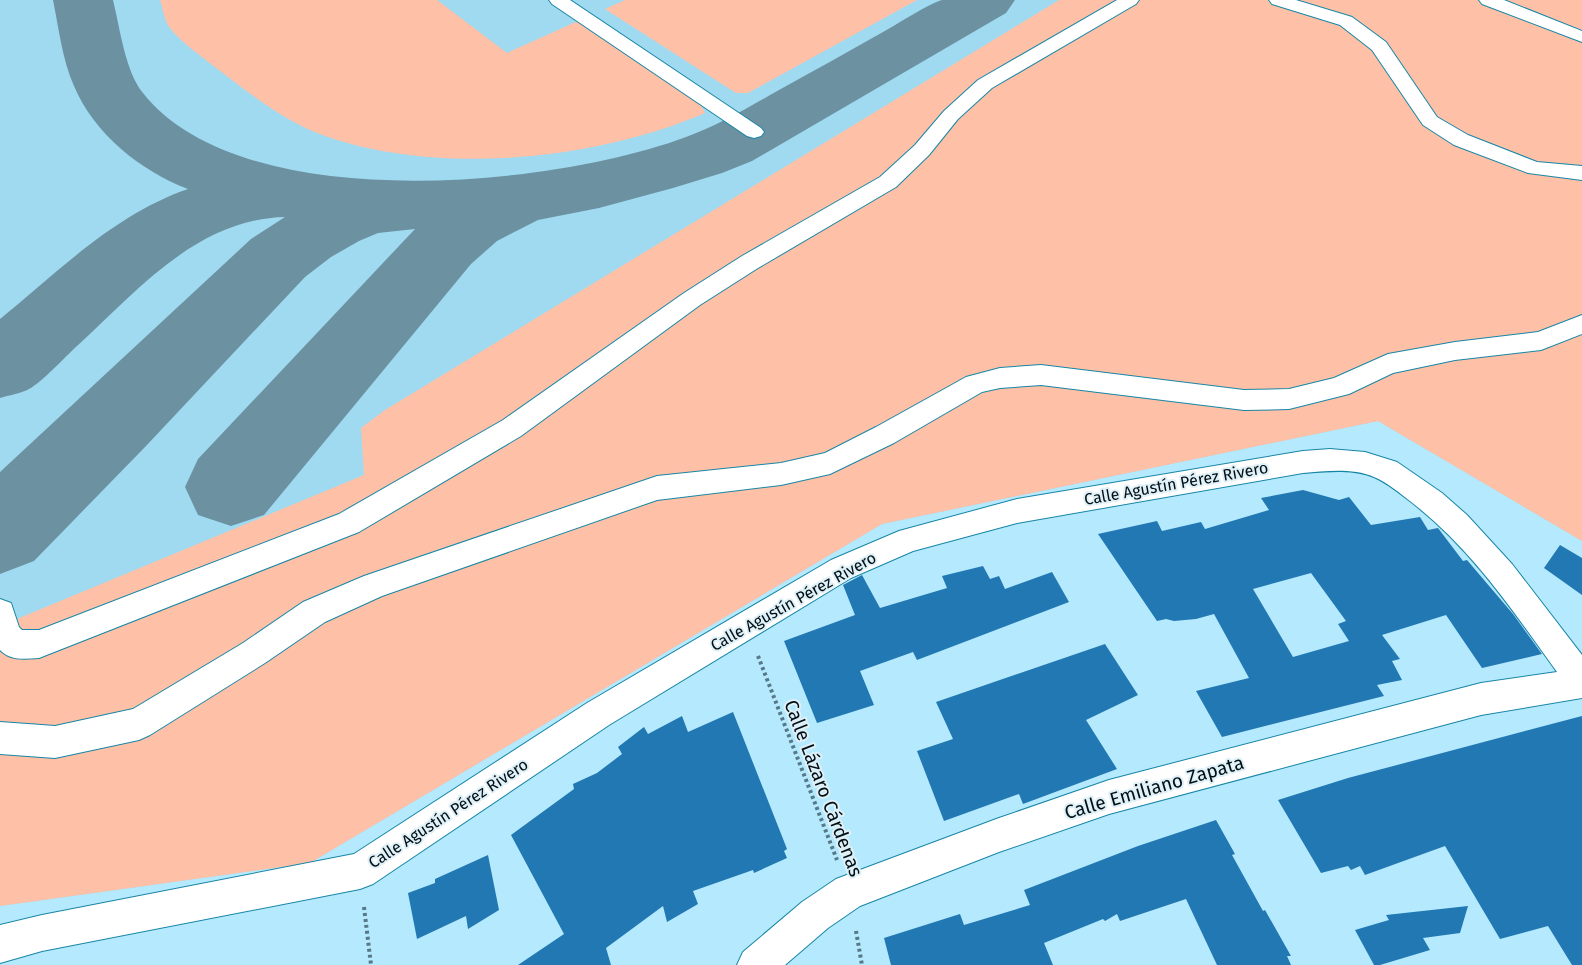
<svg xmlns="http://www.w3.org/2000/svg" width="1582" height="965" font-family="'Fira Sans',sans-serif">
<rect width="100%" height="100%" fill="#b4e9fe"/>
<!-- built -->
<path fill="#a0daf0" d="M 0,0 L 1582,0 L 1582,541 L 1378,421 L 882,524 L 310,863 L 0,906 Z"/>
<!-- green -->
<path fill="#fec0a6" d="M 160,0 L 437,0 L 507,53 L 578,21 L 699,101 L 705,113 C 594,161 432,177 317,133 C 285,120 255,98 228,77 C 212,64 181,43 170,28 C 164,21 163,8 160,0 Z
M 625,0 L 917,0 L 748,93 L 736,93 L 605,9 Z
M 1059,0 L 1582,0 L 1582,541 L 1378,421 L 882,524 L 310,863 L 0,906 L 0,626 L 364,475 L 361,428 L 385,410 Z"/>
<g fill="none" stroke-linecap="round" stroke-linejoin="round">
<!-- taxiway -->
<path fill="#6c92a2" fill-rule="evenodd" d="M 53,0 L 113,0 C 120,28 125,71 143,93 C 242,218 553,187 686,137 C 719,125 749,107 779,90 C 813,71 848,52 883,32 C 896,25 930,3 942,0 C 948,0 956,0 963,0 C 980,0 997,0 1015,0 L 1006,13 L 752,161 L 722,173 L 673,188 L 599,208 L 538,220 L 497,241 L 471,264 L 264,515 L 231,526 L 198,515 L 185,487 L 198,459 L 415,229 L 378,233 L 359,241 L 331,257 L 305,277 L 146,446 L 34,561 L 0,574 L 0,472 L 251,239 L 285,217 C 197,219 137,291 77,346 C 66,356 41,383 29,389 C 20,394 9,395 0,398 L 0,319 C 59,271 115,214 188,189 C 141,171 94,134 74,86 C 62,59 59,29 53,0 Z"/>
</g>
<!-- building -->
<path fill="#2178b2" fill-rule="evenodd" d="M 1303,490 L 1339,500 L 1349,497 L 1371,525 L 1420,517 L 1428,530 L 1438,528 L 1463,561 L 1467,560 L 1513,614 L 1542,654 L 1482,668 L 1446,615 L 1382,635 L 1400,659 L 1392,661 L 1402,680 L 1377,685 L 1384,696 L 1222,737 L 1196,691 L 1249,678 L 1214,614 L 1196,619 L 1174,621 L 1166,619 L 1157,621 L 1098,534 L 1157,521 L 1162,531 L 1201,522 L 1205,529 L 1269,510 L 1261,498 ZM 1311,573 L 1346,621 L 1338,624 L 1349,641 L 1293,657 L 1253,589 Z
M 1560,545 L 1582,558 L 1582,595 L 1544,568 Z
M 983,566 L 990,579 L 999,576 L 1005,589 L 1052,572 L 1069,602 L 917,660 L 913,652 L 860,671 L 874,705 L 817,723 L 784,641 L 855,615 L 843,585 L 862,575 L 880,608 L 947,588 L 942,576 Z
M 1105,644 L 1138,695 L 1086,720 L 1117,769 L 1023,804 L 1019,794 L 944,821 L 917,751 L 953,739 L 936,702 Z
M 733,712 L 787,849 L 784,851 L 787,858 L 754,873 L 753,870 L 693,891 L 698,904 L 667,922 L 663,906 L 606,948 L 611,965 L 518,965 L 564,934 L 511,835 L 574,789 L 573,784 L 597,773 L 622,754 L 618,747 L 644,727 L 648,734 L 682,716 L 688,732 Z
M 1582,716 L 1582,965 L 1572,965 L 1548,926 L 1500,939 L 1445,846 L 1365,875 L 1360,866 L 1351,870 L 1348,866 L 1321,873 L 1278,800 L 1348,778 Z
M 1216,820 L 1235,854 L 1232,855 L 1263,911 L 1265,910 L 1291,956 L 1287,956 L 1291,965 L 1217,965 L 1186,899 L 1120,921 L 1117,914 L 1105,921 L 1103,919 L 1044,943 L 1053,965 L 891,965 L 884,938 L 960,914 L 964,925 L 1030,905 L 1024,890 L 1138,846 Z
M 488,855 L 499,910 L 468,929 L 466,916 L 417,939 L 408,893 L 435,883 L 435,879 Z
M 1468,906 L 1460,933 L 1423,938 L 1430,950 L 1380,965 L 1374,965 L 1355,930 L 1389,920 L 1386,915 Z"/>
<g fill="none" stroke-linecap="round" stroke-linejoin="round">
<!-- minor casing -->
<g stroke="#1786a6" stroke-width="2">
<path id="minor" d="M 549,0 L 570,0 L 761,128 L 764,132 L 761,136 L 754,138 L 747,136 L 552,4 Z
M 1117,0 L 1139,0 L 1136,4 L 992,88 L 958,119 L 929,155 L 896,187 L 758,268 L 700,305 L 521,436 L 359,532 L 39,658 C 24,659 11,661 0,650 L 0,599 L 11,603 L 19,627 L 22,630 L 39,630 L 339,514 L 503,420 L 684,293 L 742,256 L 880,177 L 915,145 L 944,111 L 978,80 Z
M 1269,0 L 1296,0 L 1352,17 L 1386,42 L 1437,117 L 1468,135 L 1537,162 L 1582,166 L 1582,180 L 1528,173 L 1454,145 L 1423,125 L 1372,50 L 1340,25 L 1272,4 Z
M 1479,0 L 1504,0 L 1582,31 L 1582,42 L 1482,4 Z
M 1582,315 L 1582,334 L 1541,350 L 1455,360 L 1393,373 L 1349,394 L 1289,409 L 1244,410 L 1041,385 L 1000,388 L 982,392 L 894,443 L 830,474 L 781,485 L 657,500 L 382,596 L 325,622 L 265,663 L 150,735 L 139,740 L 55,758 L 0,754 L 0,722 L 55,726 L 133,709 L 243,643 L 303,602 L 364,576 L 657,476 L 781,463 L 825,453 L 876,427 L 966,377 L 1000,368 L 1041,365 L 1244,390 L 1289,389 L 1334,378 L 1388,354 L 1455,342 L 1538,332 Z
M 1330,449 L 1365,452 L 1397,462 L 1442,493 L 1467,515 L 1512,564 L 1582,655 L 1582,698 L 1481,715 L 1109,814 L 999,852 L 860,906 L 828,928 L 785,965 L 737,965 L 743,952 L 802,902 L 836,879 L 999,818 L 1109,780 L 1481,683 L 1557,672 C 1512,609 1468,544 1406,498 C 1396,490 1386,482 1374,477 C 1353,468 1326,471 1303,473 L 1017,523 L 913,551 L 851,578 L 609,725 L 373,884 L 360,889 L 42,951 L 0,963 L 0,925 L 42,915 L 354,854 L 587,703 L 831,560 L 899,531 L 1017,499 L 1303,451 Z"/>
</g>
<!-- path -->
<path stroke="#577886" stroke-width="4" stroke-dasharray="3 3" stroke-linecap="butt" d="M 758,656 L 837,860
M 364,907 L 371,965
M 856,931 L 862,965"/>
<!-- minor -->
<use href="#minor" fill="#fff" fill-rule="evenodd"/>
</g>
<g text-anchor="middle" stroke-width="4" stroke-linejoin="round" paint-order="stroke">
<!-- street labels -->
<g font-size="16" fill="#000e15" stroke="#dff0f7">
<text transform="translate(1176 483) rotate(-10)" y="6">Calle Agustín Pérez Rivero</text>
<text transform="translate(793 601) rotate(-29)" y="6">Calle Agustín Pérez Rivero</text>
<text transform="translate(448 813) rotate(-33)" y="6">Calle Agustín Pérez Rivero</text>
</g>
<!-- near-street labels -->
<g font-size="19" fill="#000e15" stroke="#dff0f7">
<text transform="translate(1154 787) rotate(-16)" y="7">Calle Emiliano Zapata</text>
<text transform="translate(824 788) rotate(69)" y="7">Calle Lázaro Cárdenas</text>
</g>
</g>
</svg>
